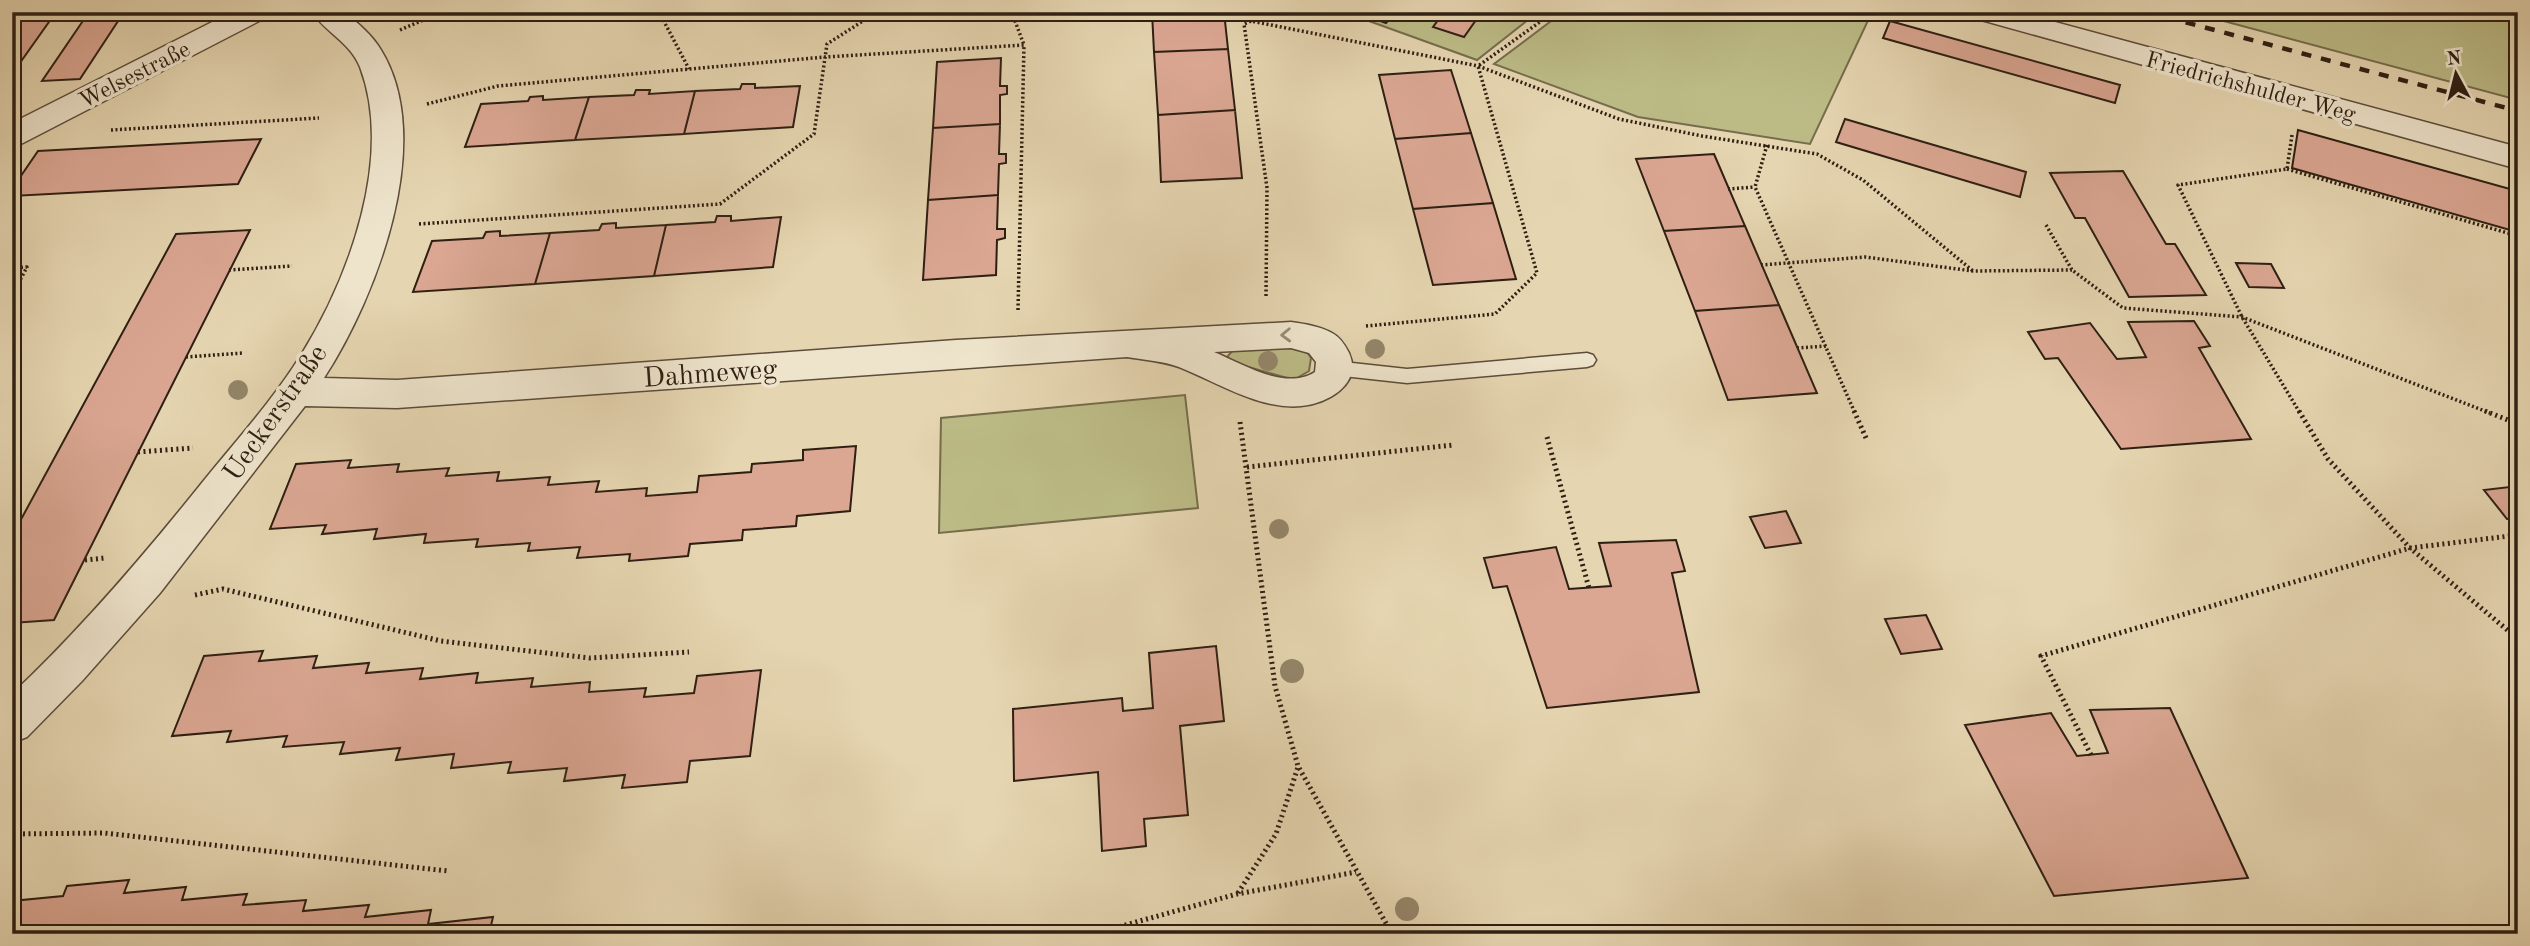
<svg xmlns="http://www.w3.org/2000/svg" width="2530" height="946" font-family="'Old Standard TT',serif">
<rect width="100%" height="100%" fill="#e5d5b0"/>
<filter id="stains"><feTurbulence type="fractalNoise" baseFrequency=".00286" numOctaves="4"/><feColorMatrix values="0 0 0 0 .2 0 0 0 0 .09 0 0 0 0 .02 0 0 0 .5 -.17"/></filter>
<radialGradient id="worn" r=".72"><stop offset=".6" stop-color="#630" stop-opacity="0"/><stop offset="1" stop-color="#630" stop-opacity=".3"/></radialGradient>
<!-- green -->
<path fill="#bcbb86" stroke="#756d4c" stroke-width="2" d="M 1344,12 L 1538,12 L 1477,60 Z
M 1563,12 L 1872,12 L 1810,144 L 1638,117 L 1494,64 Z
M 2190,12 L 2487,12 L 2518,20 L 2518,100 Z
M 1292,347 L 1307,352 L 1311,358 L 1309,371 L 1297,378 L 1287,378 L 1231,362 L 1227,357 L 1234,349 Z
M 1185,395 L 1198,508 L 939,533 L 941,418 Z"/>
<!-- building -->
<path fill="#dba793" stroke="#2e1f13" stroke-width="2" d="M 22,12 L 56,12 L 12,74 L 12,25 Z
M 89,12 L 124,12 L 80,79 L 42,81 Z
M 1152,12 L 1224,12 L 1228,49 L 1154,52 Z
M 1363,12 L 1396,12 L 1386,23 L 1361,14 Z
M 1444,12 L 1450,12 L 1476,20 L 1464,37 L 1433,27 Z
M 1890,21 L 2120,85 L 2115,103 L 1883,38 Z
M 1228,49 L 1235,110 L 1158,115 L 1154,52 Z
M 1001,58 L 1000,86 L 1007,86 L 1007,94 L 1000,95 L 1000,124 L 933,128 L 937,62 Z
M 1451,70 L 1471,133 L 1395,139 L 1379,75 Z
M 742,84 L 755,84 L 755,88 L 800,86 L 793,127 L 684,134 L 695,91 L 740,89 Z
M 636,90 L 650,90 L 649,94 L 695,91 L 684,134 L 575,140 L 589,97 L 634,95 Z
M 543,96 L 543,100 L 589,97 L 575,140 L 465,147 L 481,104 L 528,101 L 530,97 Z
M 1235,110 L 1242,178 L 1161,182 L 1158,115 Z
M 1845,119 L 2026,172 L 2020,197 L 1836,142 Z
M 1000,124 L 999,154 L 1006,154 L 1006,163 L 999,164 L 998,195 L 928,200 L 933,128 Z
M 2298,130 L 2510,189 L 2510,230 L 2292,168 Z
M 1471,133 L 1493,203 L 1413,209 L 1395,139 Z
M 261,139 L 238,184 L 12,196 L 12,189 L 38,151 Z
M 1714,154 L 1745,226 L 1664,231 L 1636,159 Z
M 2123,171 L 2166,244 L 2175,244 L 2206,295 L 2129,297 L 2085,218 L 2075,218 L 2050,173 Z
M 998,195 L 997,229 L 1005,229 L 1005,238 L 997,240 L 996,275 L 923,280 L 928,200 Z
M 1493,203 L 1516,279 L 1433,285 L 1413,209 Z
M 2510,211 L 2518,213 L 2518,232 L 2510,230 Z
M 717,216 L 731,216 L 731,221 L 781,217 L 773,267 L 654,276 L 666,225 L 715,222 Z
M 616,223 L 616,228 L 666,225 L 654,276 L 535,284 L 550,233 L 599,230 L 602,224 Z
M 1745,226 L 1779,305 L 1695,311 L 1664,231 Z
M 250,230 L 54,620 L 12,623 L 12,536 L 176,234 Z
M 500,231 L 500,236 L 550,233 L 535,284 L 413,292 L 432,241 L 483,238 L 486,232 Z
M 2236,263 L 2271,264 L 2284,288 L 2249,287 Z
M 1779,305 L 1817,393 L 1728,400 L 1695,311 Z
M 2194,321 L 2210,346 L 2199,348 L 2251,439 L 2121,449 L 2058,358 L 2045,359 L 2028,332 L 2090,323 L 2117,359 L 2146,357 L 2128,322 Z
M 856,446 L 850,511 L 797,516 L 796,526 L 743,530 L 742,540 L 690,544 L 688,556 L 629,561 L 630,554 L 577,558 L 580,547 L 528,551 L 530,543 L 476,547 L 478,539 L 424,543 L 426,534 L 374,539 L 377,529 L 322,534 L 326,525 L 270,529 L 296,464 L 351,460 L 348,468 L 399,464 L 397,472 L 449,468 L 446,476 L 499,472 L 497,481 L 550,477 L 548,485 L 599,481 L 596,492 L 647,488 L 646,496 L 697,492 L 699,476 L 751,472 L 752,464 L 803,460 L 803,450 Z
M 2518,486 L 2518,518 L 2507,519 L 2484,490 Z
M 1786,511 L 1801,543 L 1765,548 L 1750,517 Z
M 1676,540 L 1685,571 L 1672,573 L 1699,692 L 1547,708 L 1507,586 L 1493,588 L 1484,558 L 1556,547 L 1569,589 L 1611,586 L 1599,543 Z
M 1926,615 L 1942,649 L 1901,654 L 1885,619 Z
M 1216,646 L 1224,721 L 1180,726 L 1188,815 L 1144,819 L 1146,846 L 1102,851 L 1098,772 L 1014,781 L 1013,709 L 1122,698 L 1123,711 L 1153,708 L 1149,653 Z
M 263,651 L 259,661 L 317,656 L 313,668 L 369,663 L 366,673 L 423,668 L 420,679 L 478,673 L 476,683 L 533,678 L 531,687 L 590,682 L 589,692 L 646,688 L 644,697 L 694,693 L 697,676 L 761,670 L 750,756 L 690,761 L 687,782 L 622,788 L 625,775 L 564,781 L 567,768 L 508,773 L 511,762 L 451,768 L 454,754 L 396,760 L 400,748 L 340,754 L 344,742 L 283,747 L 287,736 L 227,742 L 231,731 L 172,736 L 204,656 Z
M 2170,708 L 2248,878 L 2054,896 L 1965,725 L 2051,713 L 2077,756 L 2108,753 L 2090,710 Z
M 129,880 L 124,893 L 186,887 L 182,900 L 247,894 L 243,905 L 306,900 L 303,911 L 369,905 L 365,917 L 431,910 L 428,924 L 493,917 L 489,934 L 12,934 L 12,901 L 63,896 L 67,886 Z
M 1886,928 L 1888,934 L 1819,934 Z"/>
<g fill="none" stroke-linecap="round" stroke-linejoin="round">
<!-- service casing -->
<g stroke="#5c4c3a" stroke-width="3">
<path id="service" d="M 1587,353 L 1593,355 L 1596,360 L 1593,365 L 1587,367 L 1407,383 L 1334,375 L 1328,373 L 1325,368 L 1328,363 L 1334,361 L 1407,369 Z"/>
</g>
<!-- minor casing -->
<g stroke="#5c4c3a" stroke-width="3">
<path id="minor" d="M 232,12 L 269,12 L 265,18 L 23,143 L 12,146 L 12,123 Z
M 312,12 L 344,12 C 359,24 372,35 381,50 C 437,141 376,298 324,378 L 397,380 L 956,340 L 1291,322 C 1305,324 1319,326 1332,333 C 1340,337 1345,345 1349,353 C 1363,384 1327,404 1301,406 C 1259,410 1217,382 1179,367 C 1163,361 1145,360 1127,357 L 397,408 L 305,406 L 160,593 L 82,681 L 27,737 L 12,743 L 12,694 C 79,631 139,561 197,489 C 232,445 271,403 301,355 C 349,278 394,157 360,67 C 350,42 326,33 312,12 ZM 1291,348 L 1309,353 L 1316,362 L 1315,372 C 1285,391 1243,364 1214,352 Z
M 1970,12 L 2018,12 L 2518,147 L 2518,169 L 1974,18 Z"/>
</g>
<!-- path-far1 -->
<path stroke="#2e1f13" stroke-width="3.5" stroke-dasharray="2 2.5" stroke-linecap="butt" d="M 659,12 L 689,69
M 999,12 L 1015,21 L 1024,45
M 400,30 L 442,12
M 427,104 L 498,86 L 825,57 L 1024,45 L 1018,310
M 111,130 L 319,118
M 2292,135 L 2287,169 L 2178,185 L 2242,317 L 2300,413
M 1767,145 L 1755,187 L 1855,413
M 2287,169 L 2518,236
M 1728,189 L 1755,187
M 419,224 L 720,204 L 814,134 L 827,44 L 863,21
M 2046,225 L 2072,270 L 2123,308 L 2242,317 L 2490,413
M 1761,265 L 1865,257 L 1973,271 L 2072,270
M 12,268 L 27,267 L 12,295
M 229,270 L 292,266
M 1266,296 L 1267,188 L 1244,24 L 1251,21 L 1478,66 L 1619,119 L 1702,136 L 1817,154 L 1863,180 L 1973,271
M 1366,326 L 1495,314 L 1537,273 L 1478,66 L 1554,12
M 1797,348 L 1827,346
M 186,357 L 243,353"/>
<!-- path -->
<path stroke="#2e1f13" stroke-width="5" stroke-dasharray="2 3.5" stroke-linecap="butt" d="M 1854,411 L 1866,438
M 2299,411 L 2328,459 L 2410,548 L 2518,639
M 2485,411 L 2518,424
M 1240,422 L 1275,686 L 1298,766 L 1392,934
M 1547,437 L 1589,588
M 138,452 L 193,448
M 1247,467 L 1453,445
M 85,560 L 105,558
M 195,595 L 223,589 L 441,641 L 590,658 L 689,652
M 2091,755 L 2041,656 L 2410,548 L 2518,535
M 12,834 L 104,833 L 448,871
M 1238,893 L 1276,834 L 1298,767
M 1093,934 L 1237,894 L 1356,872"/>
<!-- service -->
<use href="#service" fill="#eee4cc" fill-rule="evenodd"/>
<!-- minor -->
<use href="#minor" fill="#eee4cc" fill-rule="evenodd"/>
<!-- rail -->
<path stroke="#2e1f13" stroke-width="4.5" stroke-dasharray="10 10" stroke-linecap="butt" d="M 2147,12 L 2518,111"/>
</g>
<!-- trees -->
<g fill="#94866a">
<circle cx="1375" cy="349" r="10"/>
<circle cx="1268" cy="361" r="10"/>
<circle cx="238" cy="390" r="10"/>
<circle cx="1279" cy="529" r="10"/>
<circle cx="1292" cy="671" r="12"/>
<circle cx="1407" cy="909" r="12"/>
</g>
<!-- one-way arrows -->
<defs><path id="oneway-chevron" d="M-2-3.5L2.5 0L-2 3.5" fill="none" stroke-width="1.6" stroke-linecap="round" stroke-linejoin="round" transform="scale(1.75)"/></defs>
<use stroke="#988b79" href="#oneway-chevron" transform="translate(1286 335) rotate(178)"/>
<g text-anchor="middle" stroke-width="7" stroke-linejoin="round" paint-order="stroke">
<!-- far-street labels -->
<g font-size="23" fill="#2e1f13" stroke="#eee4cc">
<text transform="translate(134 74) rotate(-27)" y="8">Welsestraße</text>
<text transform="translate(2251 86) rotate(15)" y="8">Friedrichshulder Weg</text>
</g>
<!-- street labels -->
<g font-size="28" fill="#2e1f13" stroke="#eee4cc">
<text transform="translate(710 372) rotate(-4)" y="10">Dahmeweg</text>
<text transform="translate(274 412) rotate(-55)" y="10">Ueckerstraße</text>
</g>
</g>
<!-- margin -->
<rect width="2530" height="946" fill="none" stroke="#e5d5b0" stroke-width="42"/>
<rect x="14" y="14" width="2502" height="918" fill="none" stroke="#2e1f13" stroke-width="3.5"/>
<rect x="21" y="21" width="2488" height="904" fill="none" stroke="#2e1f13" stroke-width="2"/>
<!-- north arrow -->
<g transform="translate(2456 74) rotate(353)" stroke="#eee4cc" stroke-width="5" paint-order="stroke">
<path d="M0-5L12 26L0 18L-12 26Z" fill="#2e1f13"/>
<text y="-10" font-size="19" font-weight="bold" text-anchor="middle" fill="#2e1f13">N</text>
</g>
<rect width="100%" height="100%" filter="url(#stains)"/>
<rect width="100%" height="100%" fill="url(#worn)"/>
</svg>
